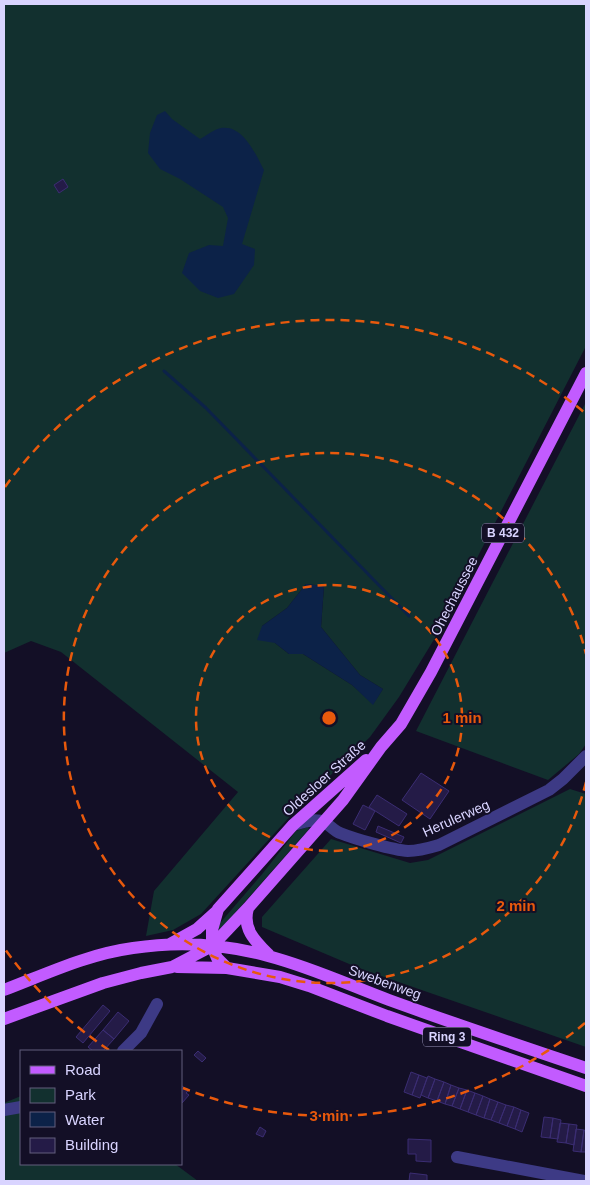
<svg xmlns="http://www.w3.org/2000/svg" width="590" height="1185" font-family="Helvetica,sans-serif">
<rect width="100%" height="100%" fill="#130f26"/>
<!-- green -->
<path fill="#12302f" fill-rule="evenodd" d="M 4,4 L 586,4 L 586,346 L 441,628 L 399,697 L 370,737 L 304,801 L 201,914 L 173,930 L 146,936 L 154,891 L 238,792 L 61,652 L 31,641 L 4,653 ZM 306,584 L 324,586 L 321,627 L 360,675 L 383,689 L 373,704 L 352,685 L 303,654 L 289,654 L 275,643 L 262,626 L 287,608 Z
M 586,402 L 586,744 L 579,754 L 548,780 L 416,731 Z
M 570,789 L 586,794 L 586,1047 L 361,969 L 262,927 L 262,917 L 331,839 L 410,863 L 428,860 Z
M 308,827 L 309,829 L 226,923 L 218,930 L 220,923 L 263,873 L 296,831 Z
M 21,1096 L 21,1164 L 175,1164 L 198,1181 L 4,1181 L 4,1103 Z"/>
<!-- water -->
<path fill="#0c2248" d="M 165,111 L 172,119 L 200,139 C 206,136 214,129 221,128 C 243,124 256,155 264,170 L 242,244 L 255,249 L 254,265 L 234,294 L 218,298 L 200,291 L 182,273 L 189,253 L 209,245 L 223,246 L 228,218 L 223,207 L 180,179 L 160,169 L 148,153 L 150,133 L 157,115 Z
M 306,584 L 324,586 L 321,627 L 360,675 L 383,689 L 373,705 L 352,685 L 303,654 L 289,654 L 275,643 L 257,640 L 262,626 L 287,608 Z"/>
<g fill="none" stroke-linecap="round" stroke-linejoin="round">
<!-- stream -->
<path stroke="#0c2248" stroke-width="3" d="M 164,371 L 206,408 L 409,616"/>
</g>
<!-- building -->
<path fill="#241b47" stroke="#3b2d73" d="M 63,179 L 68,187 L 59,193 L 54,185 Z
M 421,773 L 449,791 L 430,819 L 402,800 Z
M 377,795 L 407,814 L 399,826 L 369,807 Z
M 363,805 L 375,811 L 365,830 L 353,824 Z
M 378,826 L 404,837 L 401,843 L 376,832 Z
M 103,1005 L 110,1011 L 83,1043 L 76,1037 Z
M 118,1012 L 129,1021 L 114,1039 L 103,1030 Z
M 103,1030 L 114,1039 L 103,1051 L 93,1051 L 88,1047 Z
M 198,1051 L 206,1058 L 202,1062 L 194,1055 Z
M 411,1072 L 419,1075 L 412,1095 L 404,1092 Z
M 419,1075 L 427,1078 L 420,1098 L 412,1095 Z
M 428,1076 L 435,1079 L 428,1098 L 421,1095 Z
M 435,1079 L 444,1082 L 437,1101 L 428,1098 Z
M 444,1082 L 451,1085 L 445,1104 L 437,1101 Z
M 181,1085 L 188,1091 L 186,1093 L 189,1095 L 182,1103 Z
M 451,1085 L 459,1088 L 452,1106 L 445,1104 Z
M 459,1088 L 467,1090 L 460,1109 L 452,1106 Z
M 467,1090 L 475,1093 L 468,1112 L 460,1109 Z
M 475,1093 L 483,1096 L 476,1115 L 468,1112 Z
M 483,1096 L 490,1099 L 484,1118 L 476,1115 Z
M 490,1099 L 498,1102 L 491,1120 L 484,1118 Z
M 498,1102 L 506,1105 L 499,1123 L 491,1120 Z
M 506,1105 L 514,1107 L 507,1126 L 499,1123 Z
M 514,1107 L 521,1110 L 515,1129 L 507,1126 Z
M 521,1110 L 529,1113 L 522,1132 L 515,1129 Z
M 544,1117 L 553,1118 L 550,1138 L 541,1137 Z
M 553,1118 L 561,1120 L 558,1139 L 550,1138 Z
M 560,1123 L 569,1124 L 566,1143 L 557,1142 Z
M 569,1124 L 577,1125 L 574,1145 L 566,1143 Z
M 260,1127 L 266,1131 L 263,1137 L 256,1134 Z
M 576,1129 L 584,1130 L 581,1152 L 573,1151 Z
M 584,1130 L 586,1131 L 586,1152 L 581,1152 Z
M 408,1139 L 431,1140 L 431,1162 L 416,1161 L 416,1154 L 408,1154 Z
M 410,1173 L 427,1175 L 427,1181 L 409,1181 Z"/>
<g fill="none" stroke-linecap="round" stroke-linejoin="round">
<!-- minor -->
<path stroke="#3d3a85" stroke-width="12" d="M 293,825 C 302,822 315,818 324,822 C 330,825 334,831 340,833 C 355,839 393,850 408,851 C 419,851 429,848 439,845 L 549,790 L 563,779 L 586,756
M 123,1051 L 141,1033 L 157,1004
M 4,1110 L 21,1107
M 457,1157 L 584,1181"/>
<!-- major -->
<path stroke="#c25bff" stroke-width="12" d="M 248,908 C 242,929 255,941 269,955
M 170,944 L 197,929 L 217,911
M 177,967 L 227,968 L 280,977 L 309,986 L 387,1016 L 586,1086
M 227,968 L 217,958 L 212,946 L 212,930 L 218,909 L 293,825 L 366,760
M 4,990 C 46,974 88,954 133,948 C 178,941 225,944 268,956 C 310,967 349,985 389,1000 C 455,1024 521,1046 586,1068
M 4,1019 L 103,983 L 141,973 L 172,967 L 212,946 L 248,908 L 343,800 L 381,747 L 401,724 L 431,672 L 586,373"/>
</g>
<!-- distance rings -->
<g fill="none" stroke="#e8590c" stroke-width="2.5" stroke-dasharray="9 6">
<circle cx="329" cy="718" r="133"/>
<path d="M586 782A265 265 0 1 1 586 654"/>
<path d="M585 1023A398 398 0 0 1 183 1088M109 1050A398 398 0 0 1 5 949M5 487A398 398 0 0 1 585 413"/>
</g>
<g text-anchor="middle" stroke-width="4" stroke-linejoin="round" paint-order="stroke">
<!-- shield labels -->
<g fill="#130f26" stroke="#9e99be" stroke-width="1">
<rect x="482" y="523.5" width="42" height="19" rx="4"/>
<rect x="423" y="1027.5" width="48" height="19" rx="4"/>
</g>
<g font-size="12" font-weight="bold" fill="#d9d4ff">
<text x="503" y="537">B 432</text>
<text x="447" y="1041">Ring 3</text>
</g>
<!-- street labels -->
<g font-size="14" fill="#d9d4ff" stroke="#130f26">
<text transform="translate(454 596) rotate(-63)" y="5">Ohechaussee</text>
<text transform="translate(324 778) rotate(-42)" y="5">Oldesloer Straße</text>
<text transform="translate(456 818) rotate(-24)" y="5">Herulerweg</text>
<text transform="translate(385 982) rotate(20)" y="5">Swebenweg</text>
</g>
</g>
<circle cx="329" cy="718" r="8" fill="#e8590c" stroke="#130f26" stroke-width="2.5"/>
<g font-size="15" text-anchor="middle" font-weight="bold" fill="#e8590c" stroke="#130f26" stroke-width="4" stroke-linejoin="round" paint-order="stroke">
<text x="462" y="723">1 min</text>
<text x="516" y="911">2 min</text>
<text x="329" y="1121">3 min</text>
</g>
<!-- border -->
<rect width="590" height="1185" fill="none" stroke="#d9d4ff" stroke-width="10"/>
<!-- legend -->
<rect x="20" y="1050" width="162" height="115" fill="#130f26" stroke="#625e7d"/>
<rect x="30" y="1066" width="25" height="8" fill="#c25bff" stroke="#625e7d"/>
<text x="65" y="1075" font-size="15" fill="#d9d4ff">Road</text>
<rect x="30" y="1088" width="25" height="15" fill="#12302f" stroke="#625e7d"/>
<text x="65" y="1100" font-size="15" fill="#d9d4ff">Park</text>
<rect x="30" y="1112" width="25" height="15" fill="#0c2248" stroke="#625e7d"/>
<text x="65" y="1125" font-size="15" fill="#d9d4ff">Water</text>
<rect x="30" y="1138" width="25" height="15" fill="#241b47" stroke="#625e7d"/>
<text x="65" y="1150" font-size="15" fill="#d9d4ff">Building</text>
</svg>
